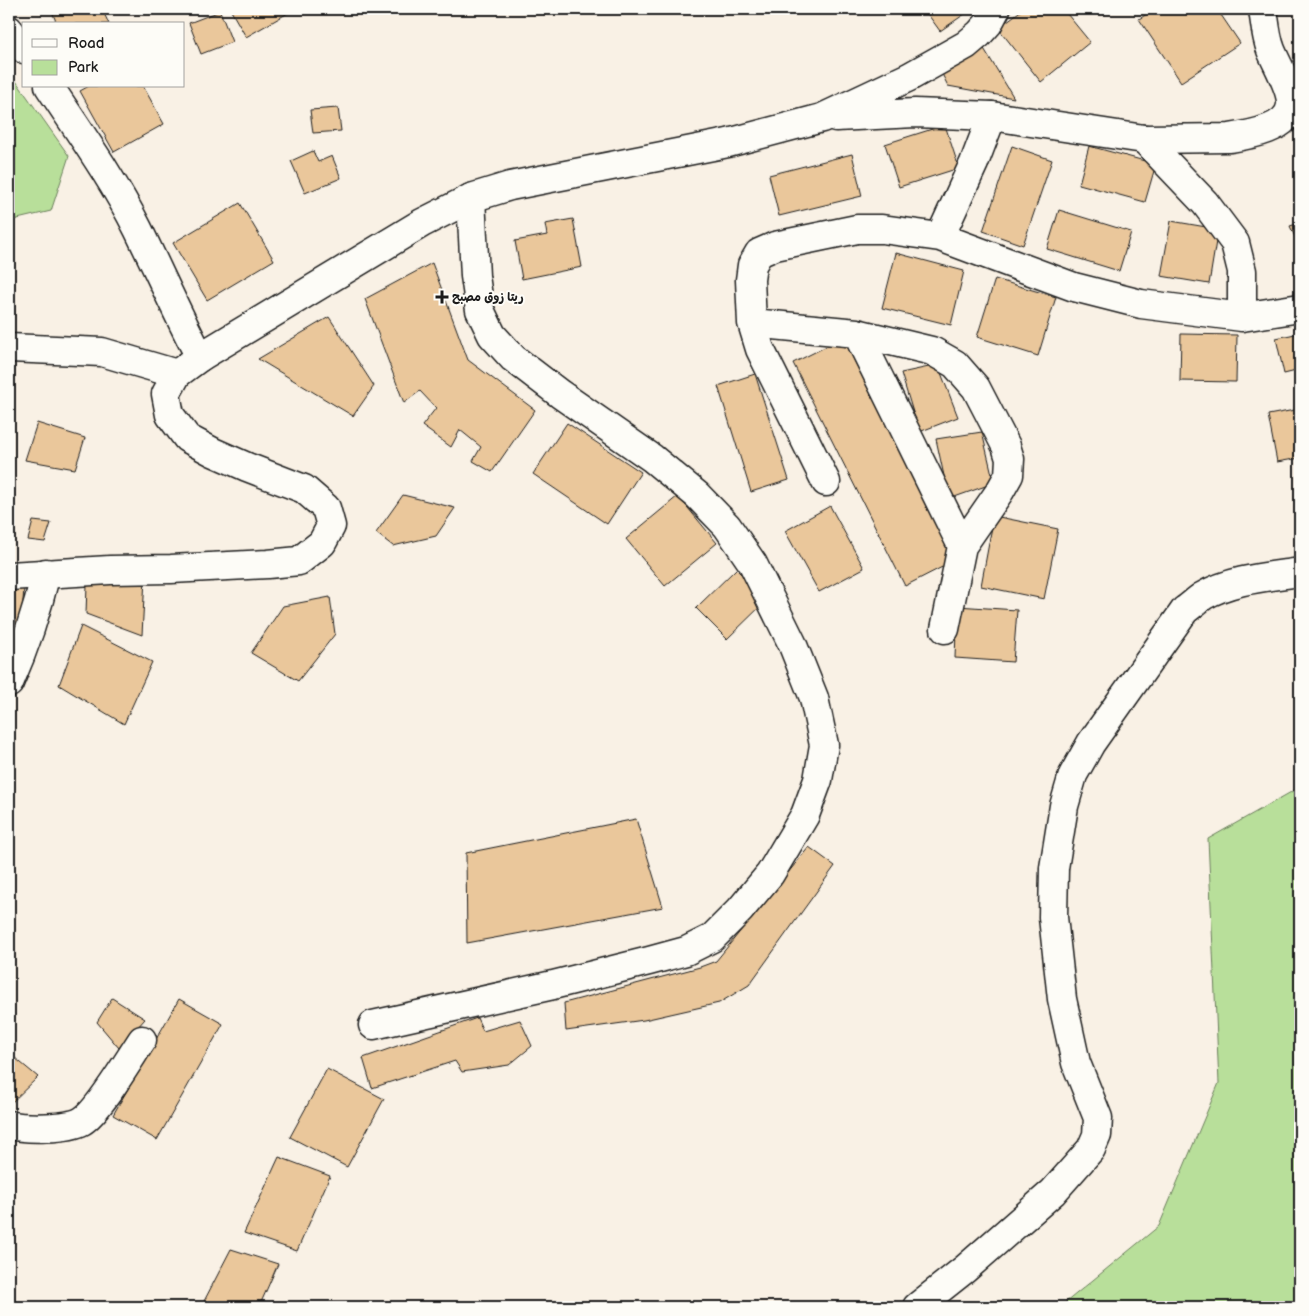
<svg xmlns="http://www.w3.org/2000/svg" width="1309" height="1316" font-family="'Balsamiq Sans','Playpen Sans Arabic',sans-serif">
<rect width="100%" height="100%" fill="#f9f1e5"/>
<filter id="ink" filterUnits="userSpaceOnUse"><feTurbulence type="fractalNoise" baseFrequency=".02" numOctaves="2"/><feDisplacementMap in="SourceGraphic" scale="10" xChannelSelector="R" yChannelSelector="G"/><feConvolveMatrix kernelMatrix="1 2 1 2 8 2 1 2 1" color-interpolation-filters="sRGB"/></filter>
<g filter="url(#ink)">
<!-- green -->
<path fill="#b8df9a" stroke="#6a7e5b" d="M 16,81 L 69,156 L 51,211 L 9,221 L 9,87 Z
M 1300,787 L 1300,1307 L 1060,1307 L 1159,1226 L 1219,1083 L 1208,839 Z"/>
<!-- building -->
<path fill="#eac79b" stroke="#1c1c1c" d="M 51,9 L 102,9 L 109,24 L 57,24 Z
M 230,9 L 295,9 L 246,37 Z
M 924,9 L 972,9 L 940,31 Z
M 1023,9 L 1063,9 L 1090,42 L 1041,82 L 998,28 Z
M 1155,9 L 1217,9 L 1240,43 L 1181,82 L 1139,19 Z
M 220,11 L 232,42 L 201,54 L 189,23 Z
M 983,47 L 1014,98 L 948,86 L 941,72 Z
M 89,86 L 143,86 L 164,124 L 114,152 L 80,91 Z
M 338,108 L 341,131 L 313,133 L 310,110 Z
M 945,125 L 959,168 L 899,187 L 885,144 Z
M 1012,146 L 1052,160 L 1023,245 L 983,231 Z
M 1089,146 L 1156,164 L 1145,202 L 1079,184 Z
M 313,151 L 318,162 L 332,156 L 341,178 L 305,193 L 291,161 Z
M 852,154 L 862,196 L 779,216 L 769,175 Z
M 240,203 L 274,260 L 207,300 L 173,243 Z
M 1059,210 L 1131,232 L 1119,271 L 1047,249 Z
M 573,219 L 582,267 L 522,279 L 515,241 L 547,235 L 545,224 Z
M 1171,221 L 1218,229 L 1209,284 L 1161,276 Z
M 1300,223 L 1300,248 L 1290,226 Z
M 896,253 L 964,271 L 951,325 L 882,308 Z
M 432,263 L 468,360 L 535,410 L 492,472 L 473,461 L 481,447 L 460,430 L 451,447 L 422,426 L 436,408 L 420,391 L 404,403 L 365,299 Z
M 995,279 L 1056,297 L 1038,356 L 977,337 Z
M 329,317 L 374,386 L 353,416 L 258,359 Z
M 1300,333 L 1300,370 L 1284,374 L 1276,338 Z
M 1181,334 L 1237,335 L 1236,382 L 1180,381 Z
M 843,338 L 954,561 L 905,586 L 793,363 Z
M 938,365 L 958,417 L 919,432 L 901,373 Z
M 755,374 L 789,480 L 751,492 L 718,386 Z
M 1300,409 L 1300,458 L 1277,462 L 1268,415 Z
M 37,423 L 85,438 L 75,469 L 25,460 Z
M 567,423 L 641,472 L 607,524 L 533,474 Z
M 982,432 L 994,483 L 949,499 L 936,439 Z
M 403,495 L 455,508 L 436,536 L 393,546 L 376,533 Z
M 678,496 L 717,543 L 665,586 L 626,539 Z
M 830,506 L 864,568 L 819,592 L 785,531 Z
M 994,516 L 1058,529 L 1044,599 L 981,586 Z
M 33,521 L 51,523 L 45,542 L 28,540 Z
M 736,569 L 767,600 L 727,639 L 696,608 Z
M 145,578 L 142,635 L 86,614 L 87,585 Z
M 24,588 L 20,639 L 9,641 L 9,592 Z
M 330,597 L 335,634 L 298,681 L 251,653 L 283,606 Z
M 957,606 L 1017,610 L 1013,662 L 955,658 Z
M 81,626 L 152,662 L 124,724 L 59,685 Z
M 636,819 L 663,907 L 467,943 L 466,853 Z
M 809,847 L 835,866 L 749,985 L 719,1003 L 644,1020 L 566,1031 L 564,1003 L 700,967 L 716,961 Z
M 112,998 L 145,1019 L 119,1048 L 97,1022 Z
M 179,999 L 223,1024 L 157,1140 L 113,1115 Z
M 477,1018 L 483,1031 L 520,1020 L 532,1046 L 509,1065 L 462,1072 L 455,1061 L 372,1088 L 363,1058 Z
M 9,1053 L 38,1077 L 9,1105 Z
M 327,1069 L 384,1099 L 347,1167 L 290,1137 Z
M 279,1157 L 330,1176 L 297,1251 L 244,1233 Z
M 231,1249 L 278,1264 L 259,1307 L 201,1307 Z"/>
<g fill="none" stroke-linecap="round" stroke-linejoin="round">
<!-- minor casing -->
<g stroke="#1c1c1c" stroke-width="31">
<path id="minor" d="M 9,30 L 24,49
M 49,86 C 80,133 113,179 138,229 C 159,272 178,315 200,357
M 992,116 L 974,163 L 940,237 L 1074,287 L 1141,304 L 1242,317 L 1300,308
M 1144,139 L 1205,203 L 1235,243 L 1242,271 L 1242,317
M 752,323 L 857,333 L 932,351 L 955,364 L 976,388 L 1006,446 L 1010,459 L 1009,475 L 1000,491 L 962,546 L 945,629
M 857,333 L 962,546
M 826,482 L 760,349 L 752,323 L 750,280 L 752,265 L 759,253 L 775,246 L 857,229 L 882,229 L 940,237
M 9,683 C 25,647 37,611 46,573
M 373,1025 L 553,985 L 649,961 L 686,951 L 712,938 L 740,910 L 770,874 L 805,815 L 818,780 L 824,745 L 814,698 L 792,643 L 753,564 L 727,526 L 697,495 L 652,458 L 560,394 L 513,358 L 492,335 L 480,310 L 475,276 L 471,198
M 9,1125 C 25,1129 68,1129 82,1121 C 98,1112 130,1058 142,1040
M 917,1307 L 965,1269 L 1053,1192 L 1091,1149 L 1097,1135 L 1098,1118 L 1076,1063 L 1062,999 L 1053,917 L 1054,868 L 1064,806 L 1073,775 L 1091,743 L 1185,610 C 1191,606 1197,600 1203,596 C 1232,579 1267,577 1300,572"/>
</g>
<!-- tertiary casing -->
<g stroke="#1c1c1c" stroke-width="31">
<path id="tertiary" d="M 9,348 L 102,352 L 177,374"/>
</g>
<!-- secondary casing -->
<g stroke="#1c1c1c" stroke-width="31">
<path id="secondary" d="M 836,117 L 915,113 L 992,116 L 1144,139 L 1230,138 C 1249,135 1289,129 1291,105 C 1292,89 1277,65 1271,50 C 1266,37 1265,23 1263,9
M 9,576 L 110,570 L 171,569 L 268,564 L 299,561 L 322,543 L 331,526 L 326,508 L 304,489 L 247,467 L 213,452 L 187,438 L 170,415 L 166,394 L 177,374 L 200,357 L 422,223 L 471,198 L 510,186 L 728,143 L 822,118 L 909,77 L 966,45 L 979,34 L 988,24 L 996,9"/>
</g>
<!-- minor -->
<use href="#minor" stroke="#fdfcf7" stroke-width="28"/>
<!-- tertiary -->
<use href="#tertiary" stroke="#fdfcf7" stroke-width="28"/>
<!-- secondary -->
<use href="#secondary" stroke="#fdfcf7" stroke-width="28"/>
</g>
</g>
<!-- markers -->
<path fill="#1c1c1c" stroke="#fdfcf7" stroke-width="2" d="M439.5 289.5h5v5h5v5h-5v5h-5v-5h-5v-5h5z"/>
<g text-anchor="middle" stroke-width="4" stroke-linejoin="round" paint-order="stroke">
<!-- poi labels -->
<g font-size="12" font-weight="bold" fill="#1c1c1c" stroke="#fdfcf7" text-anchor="start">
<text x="452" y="301">ريتا زوق مصبح</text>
</g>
</g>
<!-- margin -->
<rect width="1309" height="1316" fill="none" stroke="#fdfcf7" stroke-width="30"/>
<rect x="15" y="15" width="1279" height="1286" fill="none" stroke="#1c1c1c" stroke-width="2" filter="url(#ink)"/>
<!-- legend -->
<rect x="22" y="22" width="162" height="65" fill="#fdfcf7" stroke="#a3a29f"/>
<rect x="32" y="39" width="25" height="8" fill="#fdfcf7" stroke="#a3a29f"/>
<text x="68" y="48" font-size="15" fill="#1c1c1c">Road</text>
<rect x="32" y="60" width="25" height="15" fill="#b8df9a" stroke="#a3a29f"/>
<text x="68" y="72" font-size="15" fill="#1c1c1c">Park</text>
</svg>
